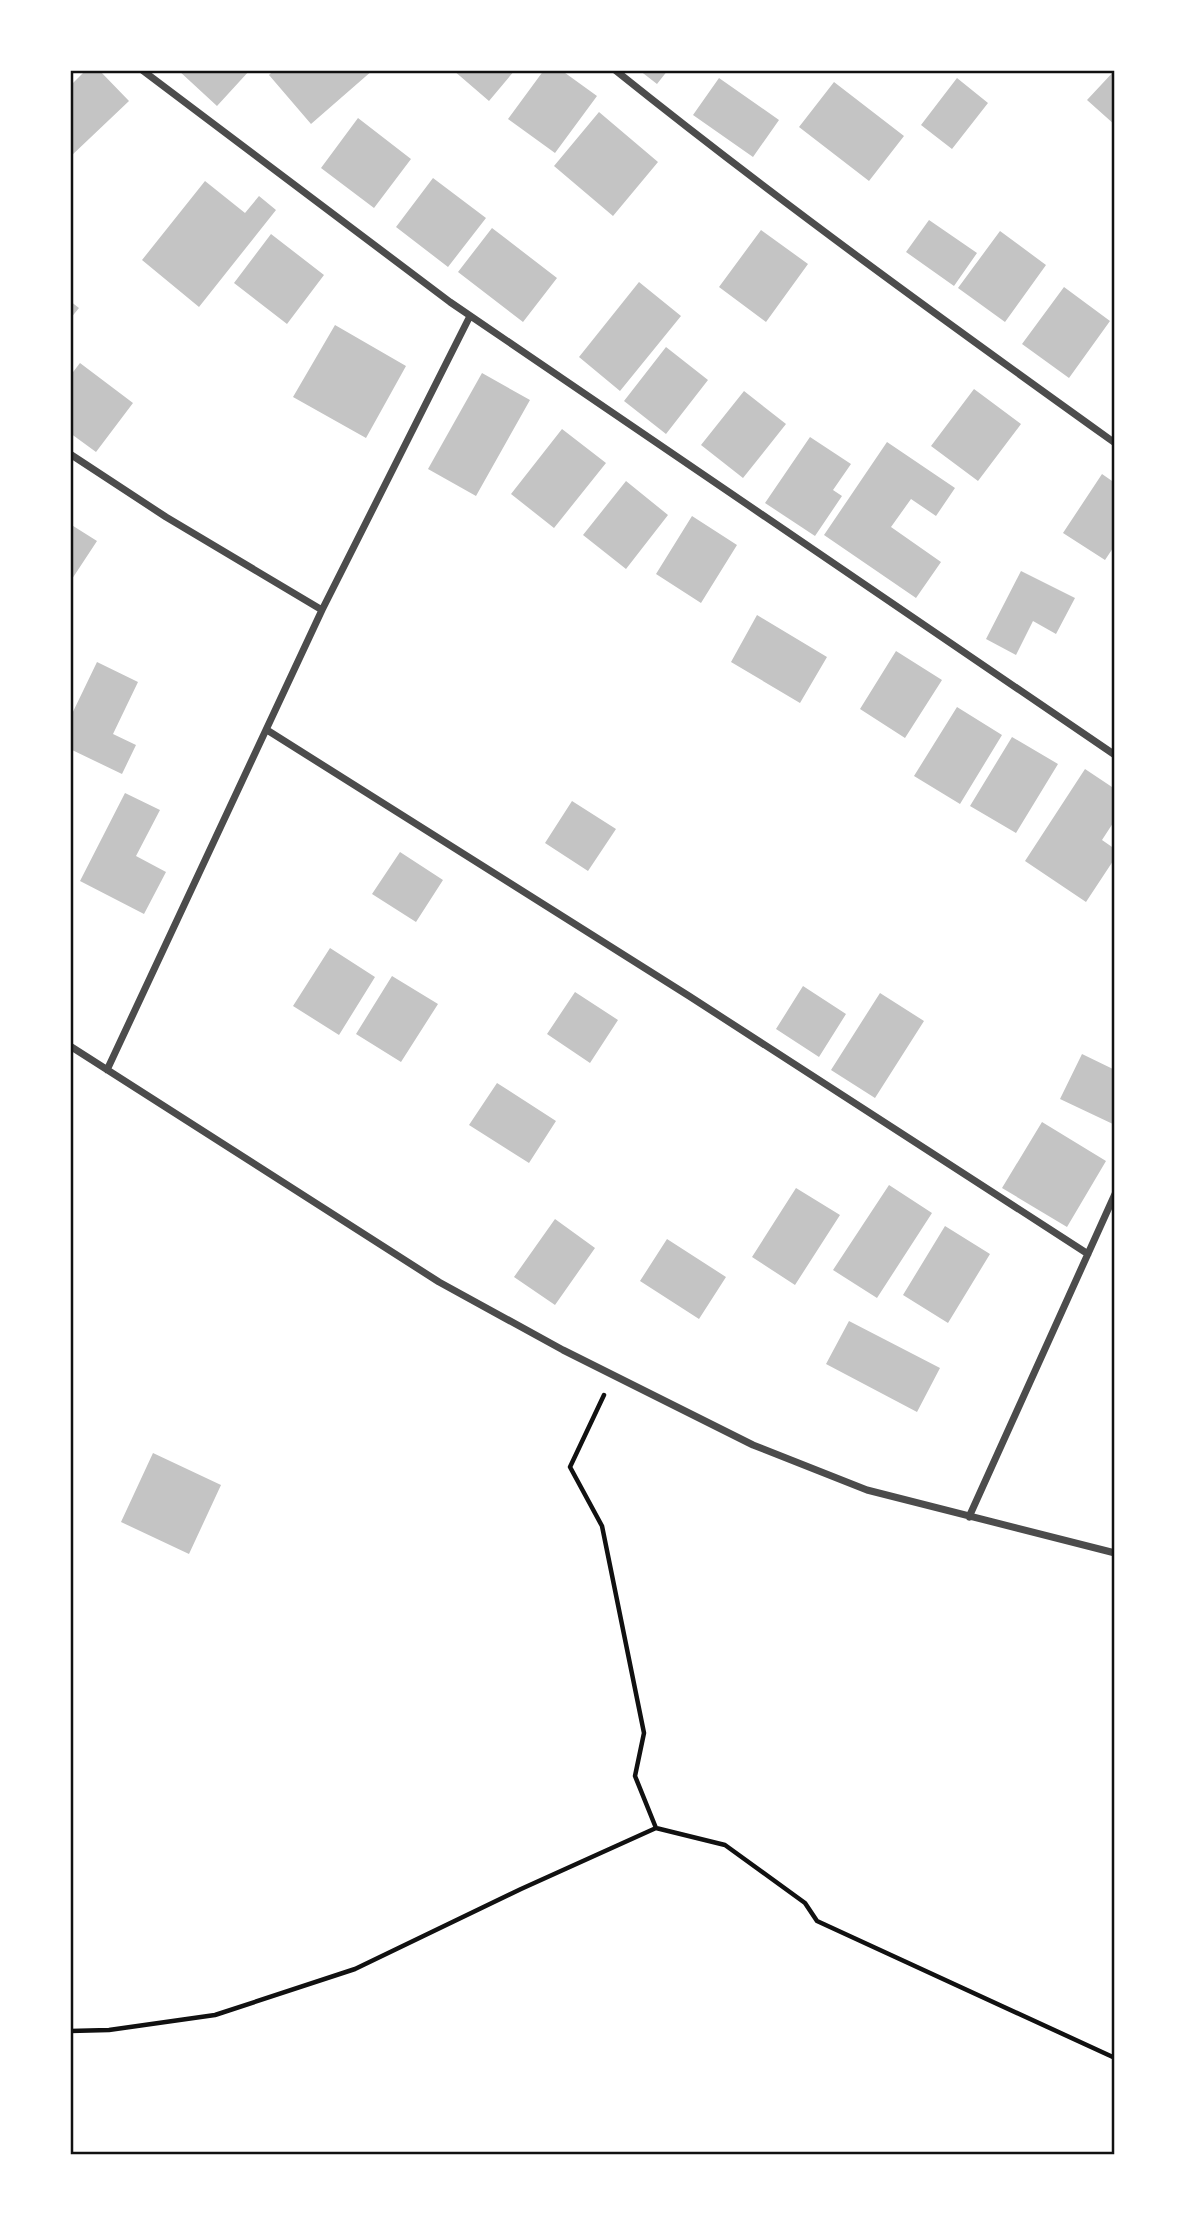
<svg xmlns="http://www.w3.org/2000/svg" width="1185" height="2225" font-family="'PT Serif',serif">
<rect width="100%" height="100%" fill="#fff"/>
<!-- building -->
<path fill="#c4c4c4" d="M 86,70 L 99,70 L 129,101 L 70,157 L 70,86 Z
M 178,70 L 250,70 L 217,106 Z
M 274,70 L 373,70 L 311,124 L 269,75 Z
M 453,70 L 515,70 L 489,101 Z
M 544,70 L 561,70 L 597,96 L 555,153 L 508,119 Z
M 639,70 L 668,70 L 657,84 Z
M 1115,70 L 1115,125 L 1087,100 Z
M 719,78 L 779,120 L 753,157 L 693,115 Z
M 957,78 L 988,103 L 952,149 L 921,125 Z
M 834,82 L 904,136 L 869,181 L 799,127 Z
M 599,112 L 658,162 L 613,216 L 554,166 Z
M 358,118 L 411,159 L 374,208 L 321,168 Z
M 433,178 L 486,218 L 448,267 L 396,227 Z
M 205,181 L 245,213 L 259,196 L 276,210 L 199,307 L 142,260 Z
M 929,220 L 977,253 L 954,286 L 906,252 Z
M 492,228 L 557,278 L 523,322 L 458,272 Z
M 761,230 L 808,264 L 766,322 L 719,287 Z
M 1000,231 L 1046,265 L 1005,322 L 958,288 Z
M 271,234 L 324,275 L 287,324 L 234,283 Z
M 639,282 L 681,316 L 620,391 L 579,357 Z
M 1064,287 L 1110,321 L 1069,378 L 1022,344 Z
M 70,301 L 79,308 L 70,319 Z
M 335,325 L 406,366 L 366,438 L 293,397 Z
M 666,347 L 708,380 L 666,434 L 624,401 Z
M 80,363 L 133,403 L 96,452 L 70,433 L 70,376 Z
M 482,373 L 530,400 L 476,496 L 428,469 Z
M 974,389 L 1021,424 L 978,481 L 931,446 Z
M 744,391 L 786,424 L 743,478 L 701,445 Z
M 562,429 L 606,463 L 554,528 L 511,494 Z
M 810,437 L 851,464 L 833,490 L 842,496 L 815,536 L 765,503 Z
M 887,442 L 955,488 L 936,516 L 911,499 L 891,527 L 941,562 L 916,598 L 824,535 Z
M 1102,474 L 1115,483 L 1115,545 L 1105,560 L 1063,533 Z
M 626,481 L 668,515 L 626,569 L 583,535 Z
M 692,516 L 737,545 L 701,603 L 656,574 Z
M 70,524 L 97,541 L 70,582 Z
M 1021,571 L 1075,598 L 1056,634 L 1033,621 L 1016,655 L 986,639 Z
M 757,615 L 827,657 L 800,703 L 731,662 Z
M 896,651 L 942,680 L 905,738 L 860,709 Z
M 97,662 L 138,682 L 113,734 L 136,745 L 122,774 L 70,749 L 70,718 Z
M 957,707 L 1002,735 L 960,804 L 914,776 Z
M 1012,737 L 1058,764 L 1016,833 L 970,806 Z
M 1085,769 L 1115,789 L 1115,820 L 1102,840 L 1115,849 L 1115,858 L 1086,902 L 1025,861 Z
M 125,793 L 160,810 L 136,856 L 166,872 L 144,914 L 80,881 Z
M 572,801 L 616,829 L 588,871 L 545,843 Z
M 400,852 L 443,880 L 416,922 L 372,894 Z
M 330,948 L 375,977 L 339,1035 L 293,1006 Z
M 392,976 L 438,1004 L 401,1062 L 356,1034 Z
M 803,986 L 846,1014 L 819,1057 L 776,1029 Z
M 575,992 L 618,1020 L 590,1063 L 547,1034 Z
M 880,993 L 924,1021 L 875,1098 L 831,1070 Z
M 1082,1054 L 1115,1070 L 1115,1125 L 1060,1099 Z
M 497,1083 L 556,1121 L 529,1163 L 469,1125 Z
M 1042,1122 L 1106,1161 L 1067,1227 L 1002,1188 Z
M 889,1185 L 932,1213 L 877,1298 L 833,1270 Z
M 796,1188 L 840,1215 L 795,1285 L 752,1257 Z
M 555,1219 L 595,1248 L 555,1305 L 514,1277 Z
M 945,1226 L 990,1254 L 948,1323 L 903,1295 Z
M 667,1239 L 726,1277 L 699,1319 L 640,1281 Z
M 849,1321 L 940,1368 L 917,1412 L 826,1364 Z
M 153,1453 L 221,1485 L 189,1554 L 121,1522 Z"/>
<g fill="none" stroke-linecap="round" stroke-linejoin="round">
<!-- path -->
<path stroke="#111" stroke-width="4.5" d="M 604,1395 L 570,1467 L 602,1526 L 644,1733 L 635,1776 L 656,1828
M 70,2031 L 109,2030 L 215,2015 L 355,1969 L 521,1889 L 656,1828 L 725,1845 L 805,1903 L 817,1921 L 1115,2058"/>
<!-- minor -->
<path stroke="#4c4c4c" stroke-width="7" d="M 142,70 L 450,302 L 1115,755
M 615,70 C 777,200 946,322 1115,443
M 70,454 L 166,517 L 322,610
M 267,730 L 689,996 L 1088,1254
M 70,1046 L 439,1282 L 563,1350 L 753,1445 L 867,1490 L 1115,1553
M 107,1070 L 322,610 L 470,316
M 969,1517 L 1115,1194"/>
</g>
<!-- border -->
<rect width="1185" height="2225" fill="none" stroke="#ffffff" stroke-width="144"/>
<rect x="72" y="72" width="1041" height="2081" fill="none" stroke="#111" stroke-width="2.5"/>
</svg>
